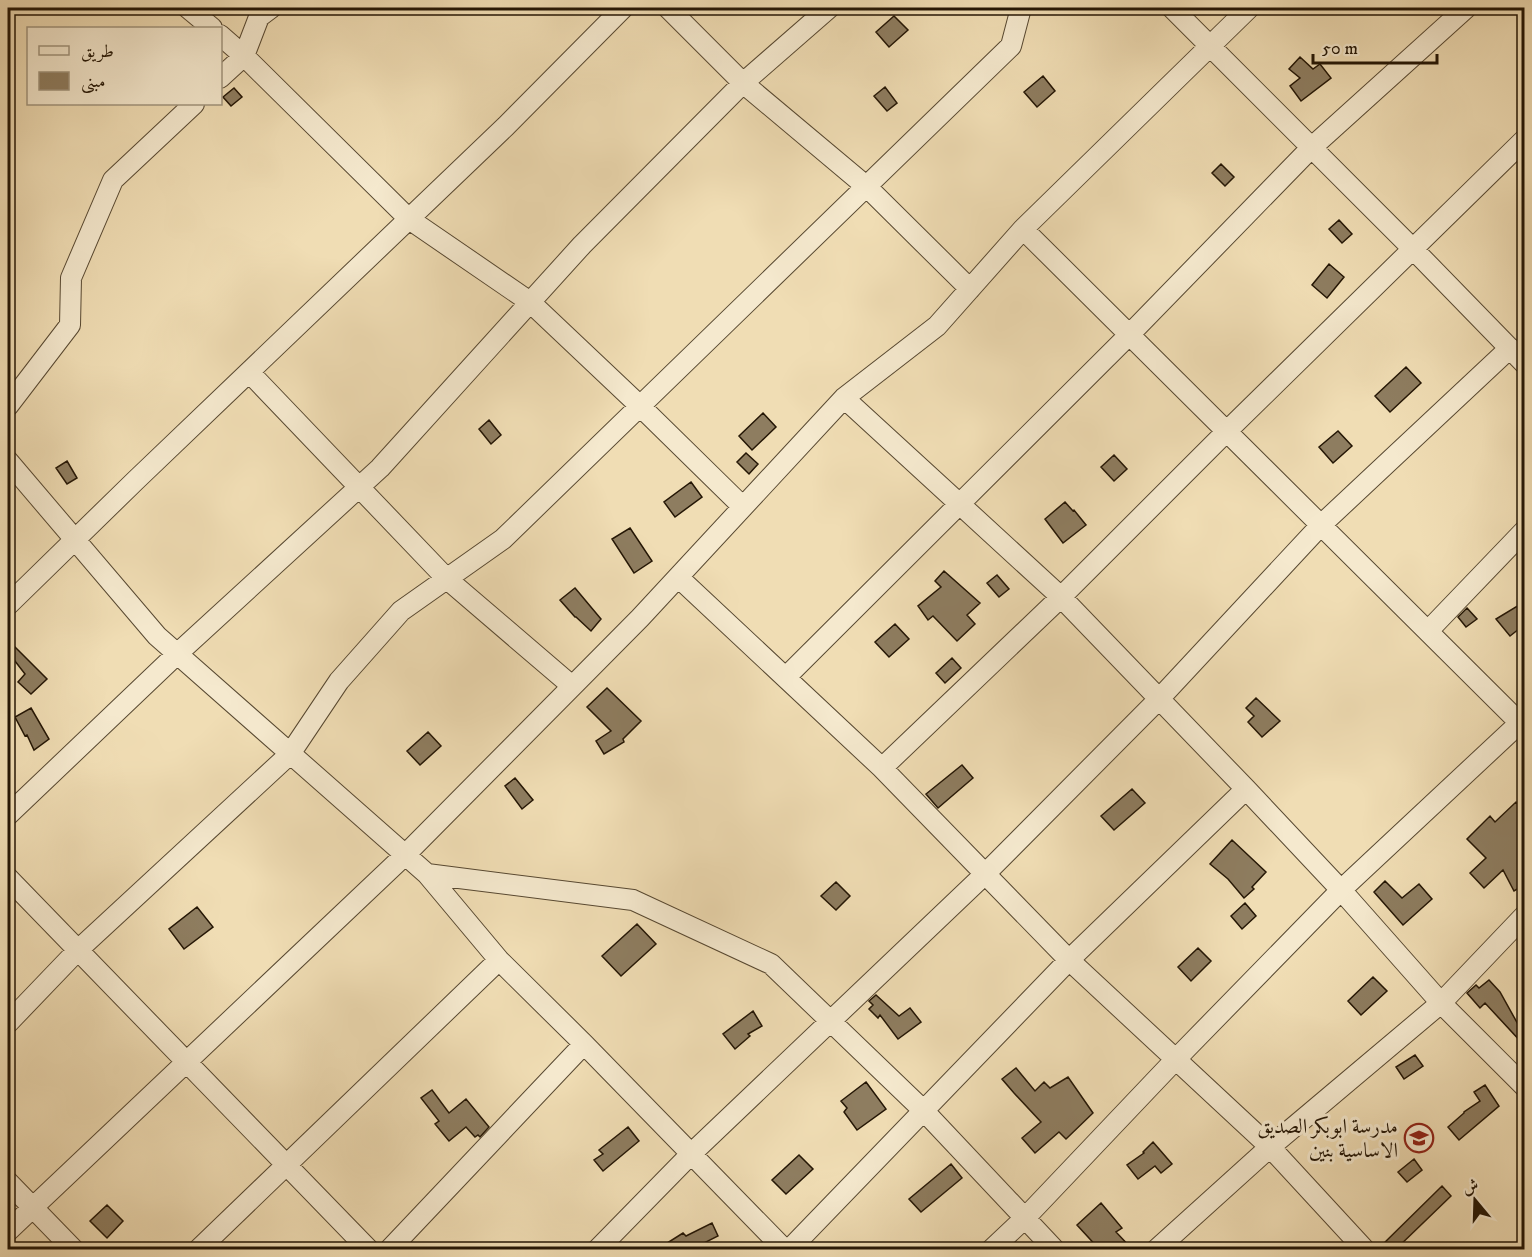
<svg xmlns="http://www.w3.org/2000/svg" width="1532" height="1257" font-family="'IM FELL DW Pica',Amiri,serif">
<rect width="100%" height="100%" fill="#f0ddb4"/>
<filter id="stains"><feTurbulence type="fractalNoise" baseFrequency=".00333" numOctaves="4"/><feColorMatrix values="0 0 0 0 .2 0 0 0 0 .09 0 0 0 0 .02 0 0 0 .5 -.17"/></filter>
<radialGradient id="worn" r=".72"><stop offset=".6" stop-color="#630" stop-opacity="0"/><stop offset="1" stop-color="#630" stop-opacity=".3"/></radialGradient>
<!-- building -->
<path fill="#8e7d60" stroke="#241605" stroke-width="1.5" d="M 894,16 L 908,30 L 889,47 L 876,32 Z
M 1300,57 L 1313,69 L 1320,64 L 1331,78 L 1301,101 L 1290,86 L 1300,78 L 1289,69 Z
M 1043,76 L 1055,91 L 1037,107 L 1024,92 Z
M 885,87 L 897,103 L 887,111 L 874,96 Z
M 234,88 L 242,97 L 231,106 L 223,97 Z
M 1221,164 L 1234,177 L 1225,186 L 1212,173 Z
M 1339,220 L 1352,234 L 1342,243 L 1329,229 Z
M 1329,264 L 1344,277 L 1327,298 L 1312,285 Z
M 1406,367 L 1421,383 L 1390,412 L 1375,396 Z
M 763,413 L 776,427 L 752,450 L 739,436 Z
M 489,420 L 501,435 L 491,444 L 479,429 Z
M 1338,431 L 1352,446 L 1333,463 L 1319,447 Z
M 746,453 L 758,464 L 749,474 L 737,462 Z
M 1114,455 L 1127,469 L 1114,481 L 1101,467 Z
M 67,461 L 77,478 L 67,484 L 56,468 Z
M 691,482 L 702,497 L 675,517 L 664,502 Z
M 1065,502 L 1073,511 L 1074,510 L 1086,525 L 1063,543 L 1045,519 Z
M 630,528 L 652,561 L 634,573 L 612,539 Z
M 944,571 L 980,603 L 967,615 L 975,624 L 957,641 L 933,616 L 928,620 L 918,606 L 941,587 L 935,581 Z
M 997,575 L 1009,589 L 999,597 L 987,583 Z
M 575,588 L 601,619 L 591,631 L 576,617 L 575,617 L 560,600 Z
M 1524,602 L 1524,625 L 1510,636 L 1496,619 Z
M 1467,608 L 1477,619 L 1466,627 L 1458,617 Z
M 895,624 L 909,639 L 889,657 L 875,642 Z
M 13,645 L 47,679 L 31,694 L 18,682 L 25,674 L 8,652 L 8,649 Z
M 952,658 L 961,668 L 945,683 L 936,673 Z
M 607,688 L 641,721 L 623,739 L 624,742 L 604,754 L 596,741 L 611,731 L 587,707 Z
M 1256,698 L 1280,721 L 1262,737 L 1248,722 L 1254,716 L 1246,708 Z
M 31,708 L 49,739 L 34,750 L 27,735 L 25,736 L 15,717 Z
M 428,732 L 441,746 L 420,765 L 407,751 Z
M 962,765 L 973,778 L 938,808 L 926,794 Z
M 515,778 L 533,800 L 522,809 L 505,786 Z
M 1132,789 L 1145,803 L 1114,830 L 1101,816 Z
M 1516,802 L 1524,812 L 1524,885 L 1514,891 L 1503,870 L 1484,888 L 1470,873 L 1486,858 L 1467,839 L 1490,816 L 1495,822 Z
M 1232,840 L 1266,872 L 1252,887 L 1254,889 L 1244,898 L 1228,879 L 1210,864 Z
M 1385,881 L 1402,898 L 1419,884 L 1432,899 L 1403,925 L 1374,892 Z
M 836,882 L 850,896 L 836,910 L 821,896 Z
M 1245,903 L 1256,916 L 1242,929 L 1231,916 Z
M 197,907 L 213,927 L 184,949 L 169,929 Z
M 637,924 L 656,944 L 621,976 L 602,956 Z
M 1198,948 L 1211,961 L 1191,981 L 1178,967 Z
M 1373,977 L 1387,991 L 1361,1015 L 1348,1001 Z
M 1489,980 L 1500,992 L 1524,1035 L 1523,1044 L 1485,1003 L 1480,1008 L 1467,993 L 1476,985 L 1479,988 Z
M 876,995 L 899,1016 L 910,1008 L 921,1022 L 898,1039 L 880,1015 L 878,1018 L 869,1009 L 873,1005 L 869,1001 Z
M 753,1011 L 762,1026 L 748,1034 L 750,1036 L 735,1049 L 723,1034 Z
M 1415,1055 L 1423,1066 L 1404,1079 L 1396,1067 Z
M 1016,1068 L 1035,1091 L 1044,1082 L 1050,1088 L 1068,1077 L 1093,1113 L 1066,1139 L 1059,1132 L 1035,1153 L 1022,1138 L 1041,1122 L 1014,1093 L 1002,1079 Z
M 866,1082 L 886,1109 L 857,1130 L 844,1112 L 847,1108 L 841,1101 Z
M 1485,1085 L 1499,1106 L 1459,1140 L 1448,1127 L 1464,1113 L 1464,1112 L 1480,1101 L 1474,1092 Z
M 432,1090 L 449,1113 L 466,1099 L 489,1127 L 480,1137 L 478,1135 L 475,1137 L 466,1127 L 449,1141 L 435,1124 L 439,1121 L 421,1098 Z
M 628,1127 L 639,1141 L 603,1171 L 594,1160 L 603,1154 L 599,1150 Z
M 1153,1142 L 1172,1164 L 1161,1173 L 1155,1166 L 1138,1179 L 1127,1165 L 1144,1153 L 1143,1152 Z
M 799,1155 L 813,1169 L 786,1194 L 772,1180 Z
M 1414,1159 L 1422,1170 L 1407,1182 L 1398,1172 Z
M 951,1164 L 962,1178 L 921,1212 L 909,1199 Z
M 1442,1186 L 1451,1196 L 1395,1250 L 1377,1250 Z
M 1101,1203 L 1122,1228 L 1116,1232 L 1133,1250 L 1100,1250 L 1077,1225 Z
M 107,1205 L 123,1221 L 107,1238 L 90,1221 Z
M 712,1223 L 718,1236 L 694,1248 L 695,1250 L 656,1250 L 683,1233 L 686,1236 Z"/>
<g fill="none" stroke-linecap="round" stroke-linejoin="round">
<!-- minor casing -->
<g stroke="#574831" stroke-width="22">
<path id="minor" d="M 188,8 L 212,28
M 668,8 L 743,83 L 867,187 L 970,289
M 1172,8 L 1413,249 L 1524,363
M 1249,8 L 1023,229 L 1524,727
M 220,35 L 244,56 L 409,219 L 530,302 L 640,406 L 743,507
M 220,78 L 244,56 L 259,17 L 271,8
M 249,372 L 447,579 L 572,686
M 844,398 L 1061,597 L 1246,789 L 1341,890 L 1441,1003 L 1270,1147 L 1156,1250
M 8,406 L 70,325 L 71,278 L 113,180 L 194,104
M 8,461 L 157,636 L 427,874 L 499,960 L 584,1044 L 785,1250
M 678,577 L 882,768 L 1069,960 L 1270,1147 L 1365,1250
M 8,605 L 135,481 L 506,126 L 623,8
M 1428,631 L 1524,531
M 786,677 L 1129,335 L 1311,148 L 1466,8
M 882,768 L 1061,597 L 1226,432 L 1524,140
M 8,815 L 177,654 L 380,468 L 582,245 L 743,83 L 829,8
M 427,874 L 633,900 L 771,964 L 924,1111 L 1055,1250
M 8,878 L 369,1250
M 1524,916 L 1441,1003 L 1524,1086
M 8,1023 L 78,950 L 290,754 L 339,681 L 401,611 L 503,539 L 1011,46 L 1021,8
M 8,1182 L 74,1250
M 8,1231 L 405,855 L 640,618 L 844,398 L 937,326 L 1023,229
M 198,1250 L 499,960
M 389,1250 L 584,1044
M 597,1250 L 691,1154 L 985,874 L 1159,699 L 1321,525 L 1510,348
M 789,1250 L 1069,960 L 1246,789
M 991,1250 L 1025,1218 L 1176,1059 L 1341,890 L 1524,719"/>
</g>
<!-- minor -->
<use href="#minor" stroke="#f5e9ce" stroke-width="20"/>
</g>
<!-- icons -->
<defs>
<g id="university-ring" transform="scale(1.5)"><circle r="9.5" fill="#f5e9ce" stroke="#8f2418" stroke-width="1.5"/><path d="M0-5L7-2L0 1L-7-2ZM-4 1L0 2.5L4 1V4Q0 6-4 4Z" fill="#8f2418"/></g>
</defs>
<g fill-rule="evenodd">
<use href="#university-ring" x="1419" y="1138"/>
</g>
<g text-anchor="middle" stroke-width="6" stroke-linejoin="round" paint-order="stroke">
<!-- poi labels -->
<g font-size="21" fill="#241605" stroke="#f5e9ce" text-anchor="end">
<text x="1398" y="1133">مدرسة ابوبكر الصديق<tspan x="1398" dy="24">الاساسية بنين</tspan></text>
</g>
</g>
<!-- margin -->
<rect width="1532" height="1257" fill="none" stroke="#f0ddb4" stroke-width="30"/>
<rect x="9" y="9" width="1514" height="1239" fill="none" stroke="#241605" stroke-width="3"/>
<rect x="15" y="15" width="1502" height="1227" fill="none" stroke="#241605" stroke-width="1.5"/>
<!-- legend -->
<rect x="27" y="27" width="195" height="78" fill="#f5e9ce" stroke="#a1957e" stroke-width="1.5"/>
<rect x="39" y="46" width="30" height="9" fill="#f5e9ce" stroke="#a1957e" stroke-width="1.5"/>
<text x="81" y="57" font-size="18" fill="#241605">طريق</text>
<rect x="39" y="72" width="30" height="18" fill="#8e7d60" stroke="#a1957e" stroke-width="1.5"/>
<text x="81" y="87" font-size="18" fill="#241605">مبنى</text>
<!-- north arrow -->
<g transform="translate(1475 1200) rotate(341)" stroke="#f5e9ce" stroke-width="4.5" paint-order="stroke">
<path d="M0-4.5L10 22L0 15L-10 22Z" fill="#241605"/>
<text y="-9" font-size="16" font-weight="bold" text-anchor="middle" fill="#241605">ش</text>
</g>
<!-- scale -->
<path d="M1313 54v9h124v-9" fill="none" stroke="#241605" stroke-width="3"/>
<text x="1322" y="54" font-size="18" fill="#241605" stroke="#f5e9ce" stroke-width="4.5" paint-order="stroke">50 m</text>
<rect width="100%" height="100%" filter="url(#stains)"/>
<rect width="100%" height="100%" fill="url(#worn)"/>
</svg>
